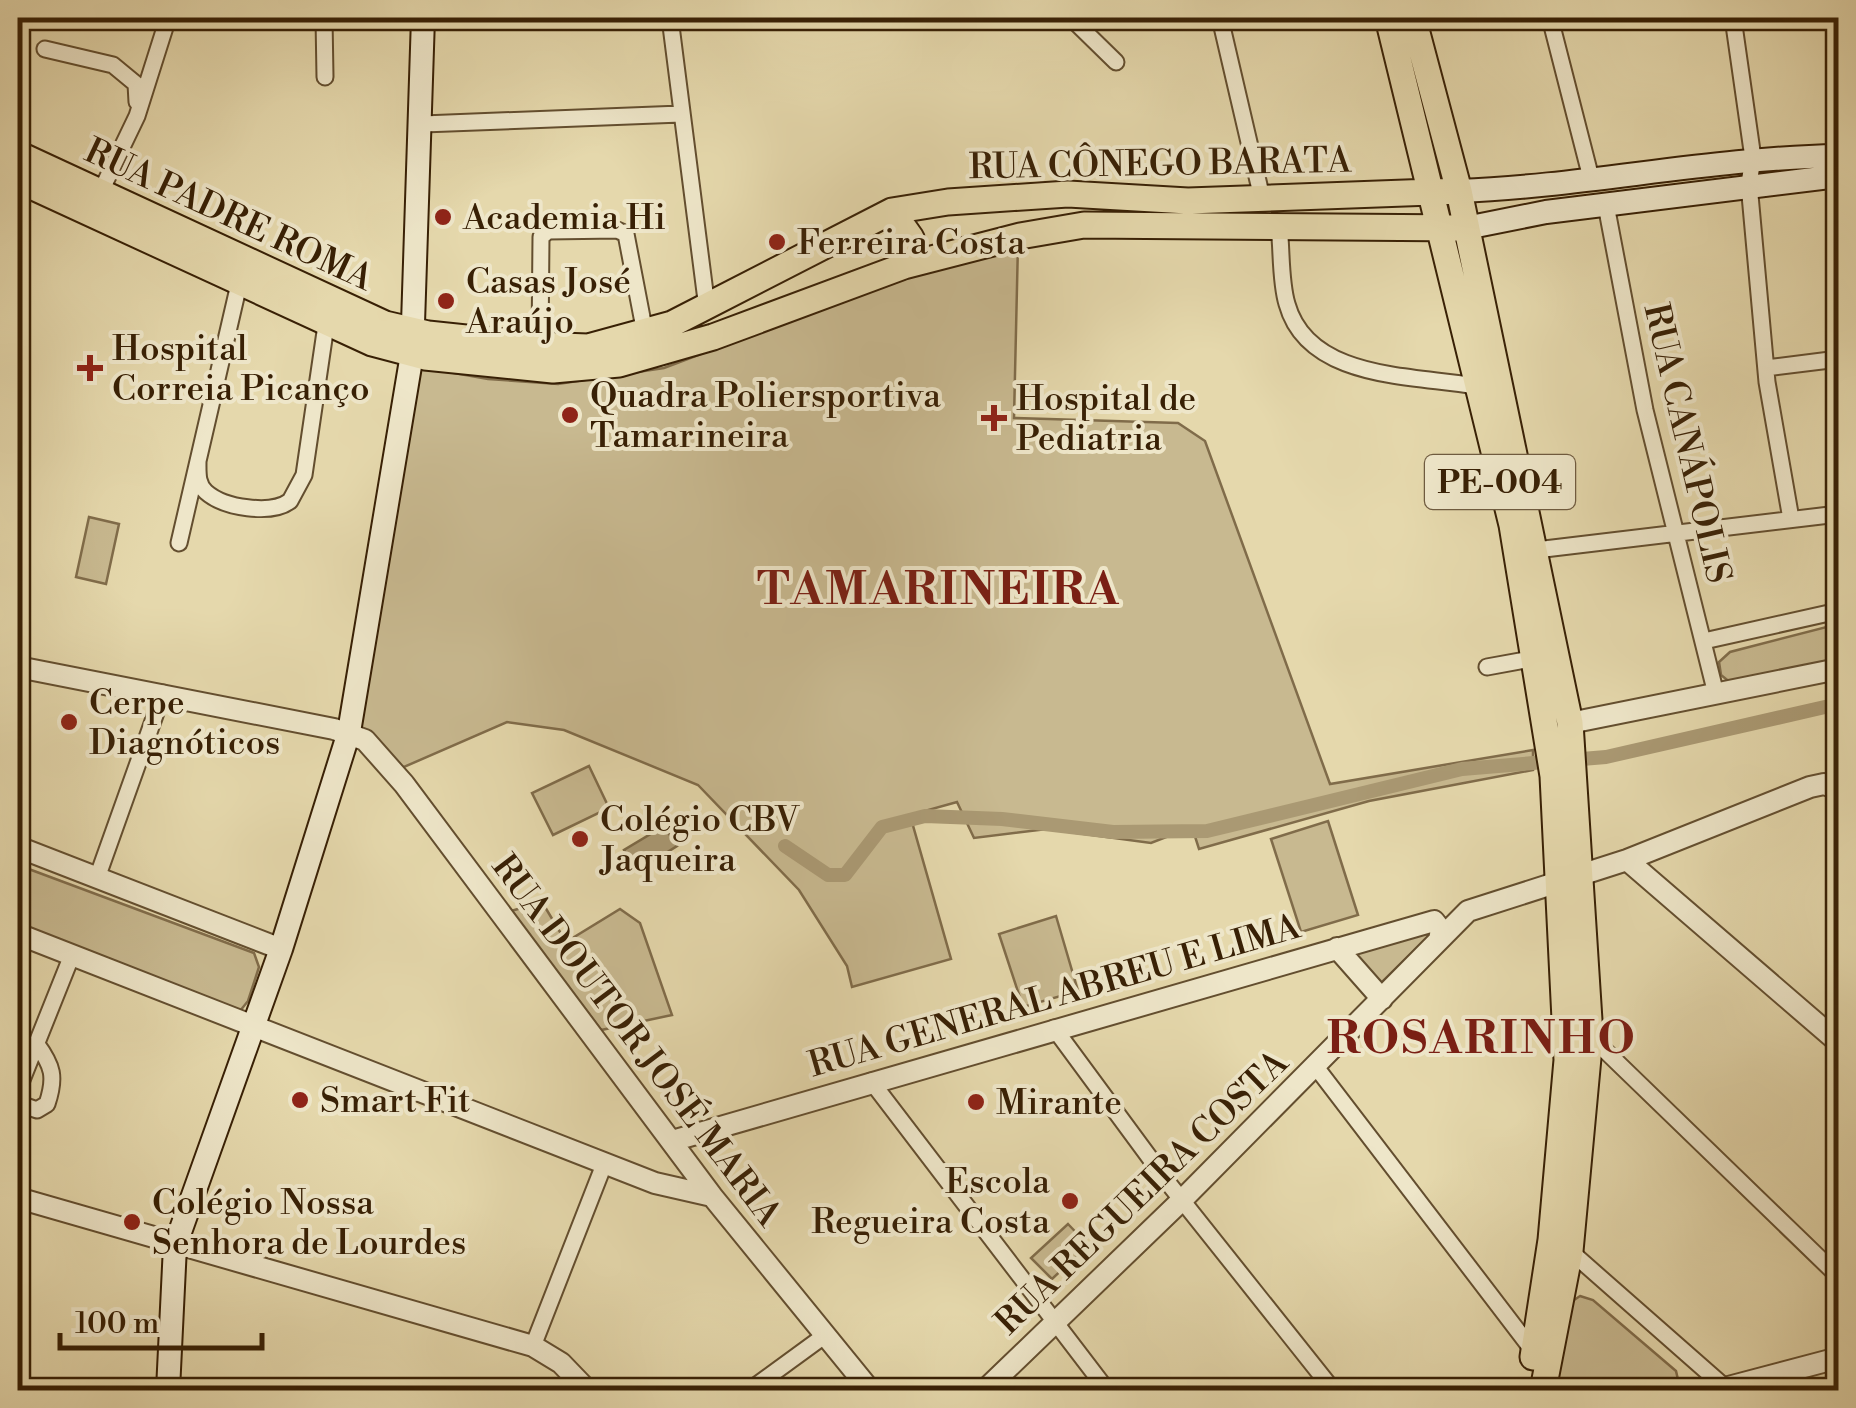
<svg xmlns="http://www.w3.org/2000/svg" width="1856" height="1408" font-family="'Libre Bodoni',serif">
<rect width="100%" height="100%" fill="#e5d8ac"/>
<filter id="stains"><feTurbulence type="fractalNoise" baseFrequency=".002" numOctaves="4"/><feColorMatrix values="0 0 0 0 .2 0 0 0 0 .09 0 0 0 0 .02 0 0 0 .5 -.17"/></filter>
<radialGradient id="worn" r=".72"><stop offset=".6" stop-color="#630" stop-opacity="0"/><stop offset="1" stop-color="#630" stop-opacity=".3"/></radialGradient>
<!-- green -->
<path fill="#c8b990" stroke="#806c4a" stroke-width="2.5" d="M 1018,243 L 1014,418 L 1178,423 L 1205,441 L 1330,784 L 1533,750 L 1533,770 L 1369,801 L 1199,849 L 1192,827 L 1151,843 L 1047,829 L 974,838 L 957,802 L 910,815 L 951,959 L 852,987 L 847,966 L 799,890 L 698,785 L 564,730 L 507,722 L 397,770 L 357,725 L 420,367 L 488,379 L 558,384 L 664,368 L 891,282 Z
M 89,517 L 119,524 L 106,584 L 76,577 Z
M 1838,624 L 1838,662 L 1731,683 L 1721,675 L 1719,662 L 1730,652 Z
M 589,766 L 609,808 L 553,835 L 532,793 Z
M 1328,821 L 1358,915 L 1301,932 L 1271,839 Z
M 18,865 L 254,953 L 259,967 L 248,1001 L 240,1011 L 18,930 Z
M 542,902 L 566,942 L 620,909 L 640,923 L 672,1015 L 601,1030 L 511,911 Z
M 1056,916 L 1078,991 L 1023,1007 L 999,934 Z
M 1428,927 L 1432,933 L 1380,984 L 1352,950 Z
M 1068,1224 L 1088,1245 L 1052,1279 L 1031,1258 Z
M 1580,1296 L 1593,1300 L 1676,1371 L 1679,1384 L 1674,1390 L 1548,1390 L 1571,1302 Z"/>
<!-- water -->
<path fill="#aa9973" stroke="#7c6947" stroke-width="2.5" d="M 664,826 L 677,846 L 637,871 L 624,850 Z"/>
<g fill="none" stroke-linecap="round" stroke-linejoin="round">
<!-- canal -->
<path stroke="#aa9973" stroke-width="14" d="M 785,846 L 828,875 L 845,875 L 882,827 L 925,816 L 1002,819 L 1113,832 L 1207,831 L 1462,769 L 1606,757 L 1838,704"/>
<!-- minor casing -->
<g stroke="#634e2f" stroke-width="19">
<path id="minor" d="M 324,18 L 325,77
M 670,18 L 707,308
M 1071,18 L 1116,62
M 1220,18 L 1262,198
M 1550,18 L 1591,178
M 1733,18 L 1753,158 L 1749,184 L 1767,382 L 1791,519
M 45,49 L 113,65 L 136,84 L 137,102
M 423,124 L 681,114
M 101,191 L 137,116 L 168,18
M 1606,205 L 1645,410 L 1716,694
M 1279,226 C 1282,251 1280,281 1287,304 C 1308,380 1412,375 1475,386
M 540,345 L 541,237 L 548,231 L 617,230 L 626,234 L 645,333
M 1766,368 L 1838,359
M 198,462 C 198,473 197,484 206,492 C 224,508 271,515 290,501 L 304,475 L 326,325
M 179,543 L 239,284
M 1536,550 L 1838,514
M 1704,641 L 1838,611
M 1487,667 L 1536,658
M 97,878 L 163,693
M 1054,1028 L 1169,1184 L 1333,1390
M 1590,1036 L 1838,1276
M 36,1043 C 53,1066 56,1077 47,1104 L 37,1110 L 23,1105 L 18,1090 L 72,955
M 1316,1067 L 1534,1352
M 871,1081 L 1107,1390
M 1570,1251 L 1728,1390
M 533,1346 L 605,1162
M 750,1390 L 824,1336"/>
</g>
<!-- tertiary casing -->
<g stroke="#634e2f" stroke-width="24">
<path id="tertiary" d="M 18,667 L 334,729 L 365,740 L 404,784 L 712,1196 L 870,1390
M 1570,723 L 1838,669
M 18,847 L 281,949
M 1627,860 L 1838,1042
M 18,934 L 655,1183 L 712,1196
M 1337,948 L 1382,999
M 672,1141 L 1434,921 L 1441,930 L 1439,940
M 18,1198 L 533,1346 L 561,1363 L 587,1390
M 985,1390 L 1182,1200 L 1468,911 L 1627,860 L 1810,787 L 1824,784 L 1838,789
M 1717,1390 L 1838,1358"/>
</g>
<!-- secondary casing -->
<g stroke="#382005" stroke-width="26">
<path id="secondary" d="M 1459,191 C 1586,186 1711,158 1838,156
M 1466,228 L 1546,212 L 1838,176
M 168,1390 L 175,1246 L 281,949 L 349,732 L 412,354 L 423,18"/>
</g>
<!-- primary casing -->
<g stroke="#382005" stroke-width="29">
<path id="primary" d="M 1388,18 L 1512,525 L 1553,776 L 1567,1060 L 1551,1240 L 1533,1357
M 1413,18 L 1459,191 L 1570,723 L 1590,1036 L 1570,1251 L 1543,1390
M 18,154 L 385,324 L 428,334 L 534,345 L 588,347 L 672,324 L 892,211 L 948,202 L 1068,194 L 1188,201 L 1459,191
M 18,180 L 372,343 L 425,357 L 553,370 L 619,364 L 713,337 L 904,266 L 1020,236 L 1084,225 L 1466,228
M 892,211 L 911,238 L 904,266"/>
</g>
<!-- minor -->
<use href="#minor" stroke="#eee6c9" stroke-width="15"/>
<!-- tertiary -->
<use href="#tertiary" stroke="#eee6c9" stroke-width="20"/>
<!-- secondary -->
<use href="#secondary" stroke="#eee6c9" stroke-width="22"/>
<!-- primary -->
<use href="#primary" stroke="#e5d8ac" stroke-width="25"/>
</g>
<!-- markers -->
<g fill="#8f2418" stroke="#eee6c9" stroke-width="4">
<circle cx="443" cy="217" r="10"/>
<circle cx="777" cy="242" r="10"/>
<circle cx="446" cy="301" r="10"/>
<path d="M85 353h10v10h10v10h-10v10h-10v-10h-10v-10h10z"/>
<circle cx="570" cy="415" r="10"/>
<path d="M989 403h10v10h10v10h-10v10h-10v-10h-10v-10h10z"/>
<circle cx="69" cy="722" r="10"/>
<circle cx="580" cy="839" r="10"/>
<circle cx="300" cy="1100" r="10"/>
<circle cx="976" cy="1102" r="10"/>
<circle cx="1070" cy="1201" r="10"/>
<circle cx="132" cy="1222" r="10"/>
</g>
<g text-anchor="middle" stroke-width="8" stroke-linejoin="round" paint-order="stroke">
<!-- shield labels -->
<rect fill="#eee6c9" stroke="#6f5b40" stroke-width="2.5" x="1425" y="455" width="150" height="54" rx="8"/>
<g font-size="32" font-weight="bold" fill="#382005">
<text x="1500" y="493">PE-004</text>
</g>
<!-- street labels -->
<g font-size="35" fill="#382005" stroke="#eee6c9">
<text transform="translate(1160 163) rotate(-1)" y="12">RUA CÔNEGO BARATA</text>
<text transform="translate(229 214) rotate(25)" y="12">RUA PADRE ROMA</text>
<text transform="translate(1688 443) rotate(77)" y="12">RUA CANÁPOLIS</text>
<text transform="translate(1054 995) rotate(-16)" y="12">RUA GENERAL ABREU E LIMA</text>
<text transform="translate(637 1040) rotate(53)" y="12">RUA DOUTOR JOSÉ MARIA</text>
<text transform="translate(1141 1192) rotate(-44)" y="12">RUA REGUEIRA COSTA</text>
</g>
<!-- poi labels -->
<g font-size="35" fill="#382005" stroke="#eee6c9" text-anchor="start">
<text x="463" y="229">Academia Hi</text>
<text x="797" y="254">Ferreira Costa</text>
<text x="466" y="293">Casas José<tspan x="466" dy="40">Araújo</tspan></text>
<text x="112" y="360">Hospital<tspan x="112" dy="40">Correia Picanço</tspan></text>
<text x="590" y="407">Quadra Poliersportiva<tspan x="590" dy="40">Tamarineira</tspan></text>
<text x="1016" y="410">Hospital de<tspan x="1016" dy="40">Pediatria</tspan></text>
<text x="89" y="714">Cerpe<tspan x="89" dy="40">Diagnóticos</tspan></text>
<text x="600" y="831">Colégio CBV<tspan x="600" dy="40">Jaqueira</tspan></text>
<text x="320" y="1112">Smart Fit</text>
<text x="996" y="1114">Mirante</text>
<text x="1050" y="1193" text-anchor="end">Escola<tspan x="1050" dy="40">Regueira Costa</tspan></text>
<text x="152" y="1214">Colégio Nossa<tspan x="152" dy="40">Senhora de Lourdes</tspan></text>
</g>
<!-- district labels -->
<g font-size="45" font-weight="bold" letter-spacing="2.5" fill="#7a1f14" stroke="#eee6c9">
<text x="939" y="604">TAMARINEIRA</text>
<text x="1482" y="1053">ROSARINHO</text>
</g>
</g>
<!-- margin -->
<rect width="1856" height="1408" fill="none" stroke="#e5d8ac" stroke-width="60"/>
<rect x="20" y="20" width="1816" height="1368" fill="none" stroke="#382005" stroke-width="5"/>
<rect x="30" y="30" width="1796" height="1348" fill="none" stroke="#382005" stroke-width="2.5"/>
<!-- scale -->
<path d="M60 1333v15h202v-15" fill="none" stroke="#382005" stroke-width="5"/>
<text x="75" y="1333" font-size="30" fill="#382005" stroke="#eee6c9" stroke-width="8" paint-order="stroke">100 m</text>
<rect width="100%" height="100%" filter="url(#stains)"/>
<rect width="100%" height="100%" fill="url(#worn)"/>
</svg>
